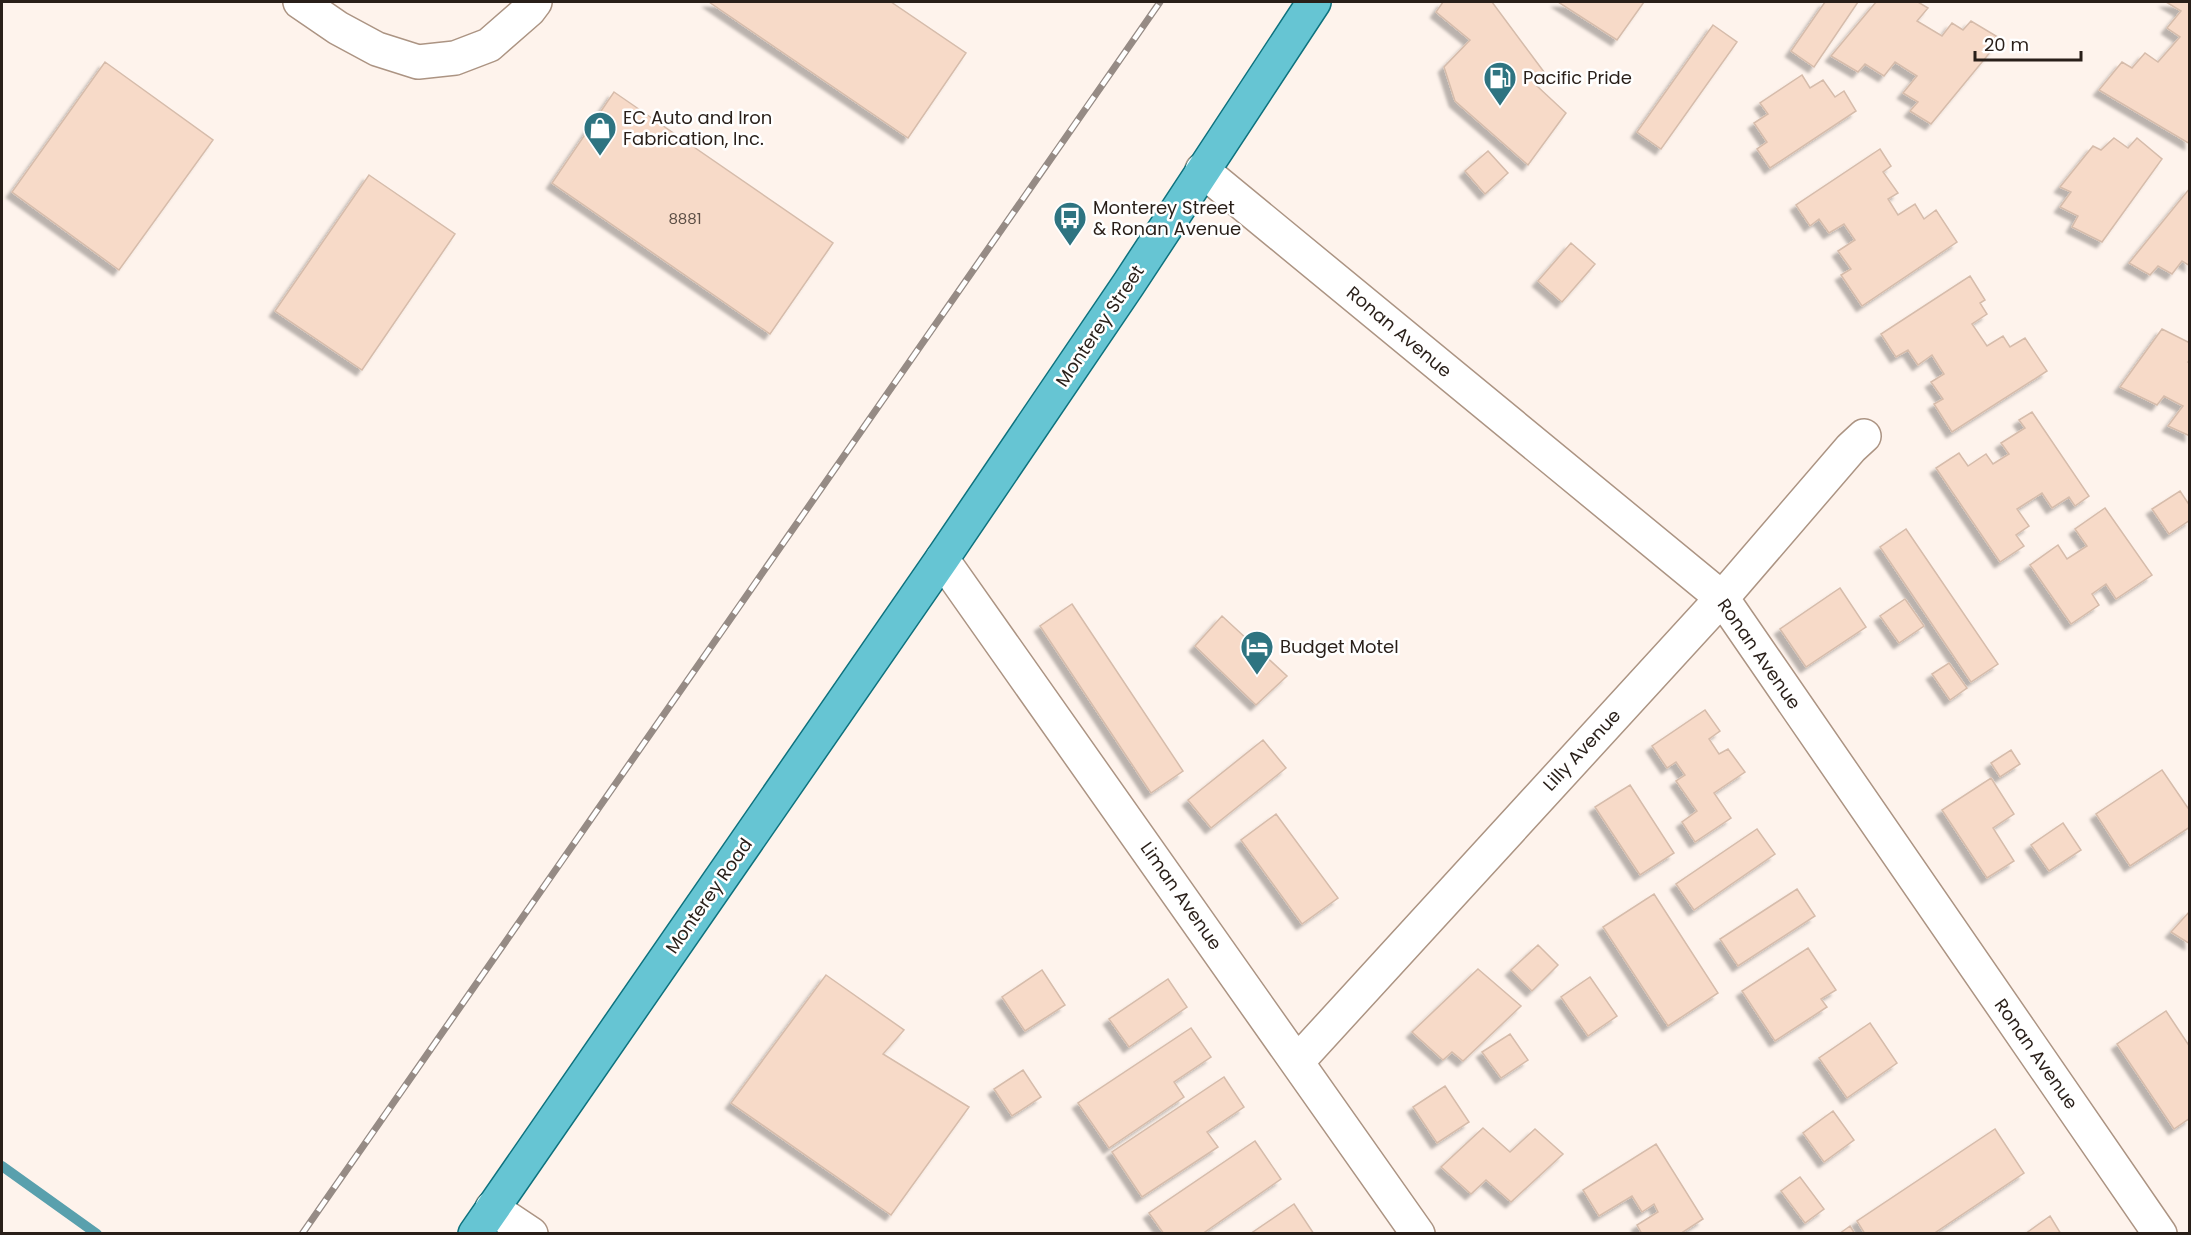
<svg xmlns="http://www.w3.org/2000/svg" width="2191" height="1235" font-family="Poppins,sans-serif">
<defs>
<filter id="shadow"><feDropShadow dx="-5.5" dy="5.5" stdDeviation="1.5" flood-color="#0004"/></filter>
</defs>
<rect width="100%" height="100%" fill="#fef3ec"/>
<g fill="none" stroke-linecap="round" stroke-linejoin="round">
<!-- stream -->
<path stroke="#59a0ad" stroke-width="10" d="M 2,1166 L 97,1234"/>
</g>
<!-- building -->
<path fill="#f7dac8" stroke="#d6bcab" stroke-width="1.5" filter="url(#shadow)" d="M 709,2 L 891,2 L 966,53 L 908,138 Z
M 1443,2 L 1492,2 L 1547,76 L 1537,86 L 1566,113 L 1528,165 L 1455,101 L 1444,67 L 1470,40 L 1436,12 Z
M 1558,2 L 1644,2 L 1617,40 Z
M 1825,2 L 1858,2 L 1814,67 L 1791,51 Z
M 1876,2 L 1918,2 L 1928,8 L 1917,21 L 1942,36 L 1952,23 L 1963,30 L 1971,21 L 2001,39 L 1931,124 L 1910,111 L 1918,102 L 1903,93 L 1917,76 L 1895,62 L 1884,76 L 1865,64 L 1858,72 L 1831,56 Z
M 2166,2 L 2190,2 L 2190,144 L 2099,90 L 2122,62 L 2132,68 L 2145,53 L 2158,62 L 2180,37 L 2167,28 L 2181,11 Z
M 1713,25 L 1737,42 L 1661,149 L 1637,132 Z
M 105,62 L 213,140 L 119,270 L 12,192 Z
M 1802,75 L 1810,88 L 1823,80 L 1835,97 L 1844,91 L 1856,111 L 1770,168 L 1757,149 L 1767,142 L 1754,123 L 1768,114 L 1760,103 Z
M 614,92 L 833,243 L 770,334 L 552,183 Z
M 2114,138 L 2128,148 L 2137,138 L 2162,159 L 2102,242 L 2072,227 L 2078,216 L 2060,207 L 2071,192 L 2060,187 L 2093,146 L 2101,150 Z
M 1880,149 L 1891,166 L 1883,172 L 1898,193 L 1888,199 L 1898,215 L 1915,204 L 1924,219 L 1936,210 L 1957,242 L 1862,306 L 1841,275 L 1851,269 L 1838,251 L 1855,240 L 1844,224 L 1829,233 L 1819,219 L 1810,226 L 1796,205 Z
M 1488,151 L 1508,173 L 1485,194 L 1465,171 Z
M 369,175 L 455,234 L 362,370 L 275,311 Z
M 2190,188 L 2190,266 L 2182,261 L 2172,274 L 2158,266 L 2150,275 L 2129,263 Z
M 1571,243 L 1595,264 L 1562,302 L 1538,281 Z
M 1970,276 L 1985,300 L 1980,303 L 1987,314 L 1972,324 L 1987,346 L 2003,336 L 2010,347 L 2025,338 L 2047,371 L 1952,432 L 1934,404 L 1943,399 L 1931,382 L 1944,374 L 1932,355 L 1918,365 L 1908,350 L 1896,357 L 1881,334 Z
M 2162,329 L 2190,343 L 2190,360 L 2188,362 L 2190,363 L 2190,436 L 2168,426 L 2183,406 L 2164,396 L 2157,405 L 2120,387 Z
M 2032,412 L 2089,496 L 2075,506 L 2069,497 L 2052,508 L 2042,493 L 2017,509 L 2029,526 L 2016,535 L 2024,546 L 2000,562 L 1936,468 L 1959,453 L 1968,466 L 1986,454 L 1993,464 L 2009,454 L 2001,443 L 2025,428 L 2019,420 Z
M 2180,491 L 2190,506 L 2190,520 L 2169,534 L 2152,509 Z
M 2105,508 L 2152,575 L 2116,599 L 2106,584 L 2092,594 L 2099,605 L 2071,624 L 2030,565 L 2058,545 L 2067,559 L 2087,546 L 2075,529 Z
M 1906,529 L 1998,664 L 1971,682 L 1880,547 Z
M 1840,588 L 1866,627 L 1806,667 L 1780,629 Z
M 1905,599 L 1924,626 L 1899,643 L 1880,616 Z
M 1072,604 L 1183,771 L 1151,793 L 1040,626 Z
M 1222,616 L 1287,676 L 1256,705 L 1195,646 Z
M 1949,663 L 1967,688 L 1950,700 L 1932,674 Z
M 1705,710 L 1720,731 L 1709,739 L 1719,754 L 1728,749 L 1745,772 L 1714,793 L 1731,818 L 1695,842 L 1682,822 L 1697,811 L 1676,781 L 1685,775 L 1676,762 L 1667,768 L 1652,746 Z
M 1263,740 L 1286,768 L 1211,828 L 1188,800 Z
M 2011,750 L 2020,764 L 2000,777 L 1991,763 Z
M 2162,770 L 2190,811 L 2190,827 L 2130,866 L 2096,814 Z
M 1991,778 L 2014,814 L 1993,828 L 2014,861 L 1987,878 L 1942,810 Z
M 1630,785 L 1674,853 L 1640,875 L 1595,807 Z
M 1276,814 L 1338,898 L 1302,924 L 1241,840 Z
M 2063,823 L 2081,850 L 2049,871 L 2031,845 Z
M 1757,829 L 1775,854 L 1694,910 L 1676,884 Z
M 1797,889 L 1815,916 L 1738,966 L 1720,939 Z
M 1654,894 L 1718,993 L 1668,1026 L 1603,927 Z
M 2190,911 L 2190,944 L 2171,932 Z
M 1538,945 L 1558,965 L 1532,991 L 1511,970 Z
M 1808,948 L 1836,990 L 1821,999 L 1827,1007 L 1775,1041 L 1742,991 Z
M 1478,969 L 1521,1006 L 1463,1061 L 1452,1052 L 1443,1060 L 1412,1032 Z
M 1042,970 L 1065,1005 L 1025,1031 L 1002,997 Z
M 826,975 L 904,1030 L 883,1054 L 969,1107 L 891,1215 L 731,1103 Z
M 1590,977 L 1617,1016 L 1588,1036 L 1561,997 Z
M 1168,979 L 1187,1007 L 1129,1047 L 1109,1019 Z
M 2166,1011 L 2190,1047 L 2190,1118 L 2174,1129 L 2117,1044 Z
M 1870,1023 L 1897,1063 L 1847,1098 L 1819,1058 Z
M 1191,1028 L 1211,1057 L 1174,1082 L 1184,1097 L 1109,1148 L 1078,1103 Z
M 1510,1034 L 1528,1060 L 1501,1078 L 1482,1052 Z
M 1023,1070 L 1041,1097 L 1012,1116 L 994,1089 Z
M 1224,1077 L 1244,1107 L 1207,1132 L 1218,1147 L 1142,1197 L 1112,1152 Z
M 1445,1086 L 1469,1122 L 1437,1143 L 1413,1107 Z
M 1833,1111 L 1854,1140 L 1824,1162 L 1803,1133 Z
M 1483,1128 L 1510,1152 L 1535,1129 L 1563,1154 L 1511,1202 L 1486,1180 L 1471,1194 L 1441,1167 Z
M 1995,1129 L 2024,1173 L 1933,1234 L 1865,1234 L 1857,1221 Z
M 1255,1141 L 1281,1179 L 1202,1234 L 1164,1234 L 1149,1213 Z
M 1656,1144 L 1703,1219 L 1680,1234 L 1642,1234 L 1637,1225 L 1658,1212 L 1654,1204 L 1642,1212 L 1632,1196 L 1599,1216 L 1583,1190 Z
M 1800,1177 L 1824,1209 L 1805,1223 L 1781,1191 Z
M 1294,1204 L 1314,1234 L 1250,1234 Z
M 2050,1216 L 2061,1234 L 2025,1234 Z
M 1850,1226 L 1855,1234 L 1839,1234 Z"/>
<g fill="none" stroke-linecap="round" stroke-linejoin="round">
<!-- minor casing -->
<g stroke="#ac9483" stroke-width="36">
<path id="minor" d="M 300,2 L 338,28 L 377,49 L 418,62 L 455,58 L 489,45 L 529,10 L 535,2
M 1202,170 L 1722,598 L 2160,1234
M 942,559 L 1418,1234
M 1297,1062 L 1722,598 L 1851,448 L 1864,436
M 492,1208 L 531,1234"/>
</g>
<!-- major casing -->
<g stroke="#0e727e" stroke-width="36">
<path id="major" d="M 475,1234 L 942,559 L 1128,285 L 1314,2"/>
</g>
<!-- minor -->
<use href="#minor" stroke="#fff" stroke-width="33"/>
<!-- major -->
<use href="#major" stroke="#66c5d3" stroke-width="33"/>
<!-- rail casing -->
<g stroke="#968b85" stroke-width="7">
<path id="rail" d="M 302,1234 L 1160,2"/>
</g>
<!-- rail -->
<use href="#rail" stroke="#fff" stroke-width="4.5" stroke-dasharray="14" stroke-linecap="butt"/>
</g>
<!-- icons -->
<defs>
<g id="fuel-pin" transform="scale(1.725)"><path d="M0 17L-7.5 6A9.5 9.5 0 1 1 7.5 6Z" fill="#2e7481" stroke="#fff"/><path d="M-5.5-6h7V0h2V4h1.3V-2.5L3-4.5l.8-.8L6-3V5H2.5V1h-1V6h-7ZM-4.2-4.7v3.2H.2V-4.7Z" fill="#fff"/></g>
<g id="shop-pin" transform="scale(1.725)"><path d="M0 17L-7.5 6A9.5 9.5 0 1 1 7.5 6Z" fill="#2e7481" stroke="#fff"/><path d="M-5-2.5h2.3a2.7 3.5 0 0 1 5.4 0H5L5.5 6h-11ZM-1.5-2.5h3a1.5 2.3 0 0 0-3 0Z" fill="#fff"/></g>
<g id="bus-pin" transform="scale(1.725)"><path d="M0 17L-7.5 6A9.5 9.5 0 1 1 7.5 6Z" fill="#2e7481" stroke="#fff"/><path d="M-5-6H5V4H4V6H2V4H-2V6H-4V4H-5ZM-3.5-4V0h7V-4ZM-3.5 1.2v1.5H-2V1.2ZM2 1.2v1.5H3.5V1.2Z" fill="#fff"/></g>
<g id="hotel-pin" transform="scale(1.725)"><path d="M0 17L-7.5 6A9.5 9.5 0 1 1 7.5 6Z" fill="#2e7481" stroke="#fff"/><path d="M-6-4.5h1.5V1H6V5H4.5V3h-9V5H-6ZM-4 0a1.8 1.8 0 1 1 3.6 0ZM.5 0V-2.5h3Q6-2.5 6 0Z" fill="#fff"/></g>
</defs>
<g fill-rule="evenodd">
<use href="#fuel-pin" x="1500" y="78"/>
<use href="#shop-pin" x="600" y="128"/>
<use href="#bus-pin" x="1070" y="218"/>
<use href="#hotel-pin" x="1257" y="647"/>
</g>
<g text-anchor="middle" stroke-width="5" stroke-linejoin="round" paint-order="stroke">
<!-- number labels -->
<g font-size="15" fill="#5c4e45">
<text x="685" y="224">8881</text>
</g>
<!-- poi labels -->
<g font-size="18" fill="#291f19" stroke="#fff" text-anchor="start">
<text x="1523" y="84">Pacific Pride</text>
<text x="623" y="124">EC Auto and Iron<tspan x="623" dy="21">Fabrication, Inc.</tspan></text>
<text x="1093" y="214">Monterey Street<tspan x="1093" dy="21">&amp; Ronan Avenue</tspan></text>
<text x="1280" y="653">Budget Motel</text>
</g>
<!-- street labels -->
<g font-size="18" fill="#291f19" stroke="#fff">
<text transform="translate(1100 326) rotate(-56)" y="6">Monterey Street</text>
<text transform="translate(1399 332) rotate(40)" y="6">Ronan Avenue</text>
<text transform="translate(1759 654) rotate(55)" y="6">Ronan Avenue</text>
<text transform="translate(1582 750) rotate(-47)" y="6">Lilly Avenue</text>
<text transform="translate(709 896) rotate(-55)" y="6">Monterey Road</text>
<text transform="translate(1181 896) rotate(55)" y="6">Liman Avenue</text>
<text transform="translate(2036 1054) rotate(55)" y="6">Ronan Avenue</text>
</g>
</g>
<!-- border -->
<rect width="2191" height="1235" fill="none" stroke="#291f19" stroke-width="6"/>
<!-- scale -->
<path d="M1975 51v9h106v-9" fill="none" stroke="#291f19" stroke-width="3"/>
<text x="1984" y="51" font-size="18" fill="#291f19" stroke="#ffffff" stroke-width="4.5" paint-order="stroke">20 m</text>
</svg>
